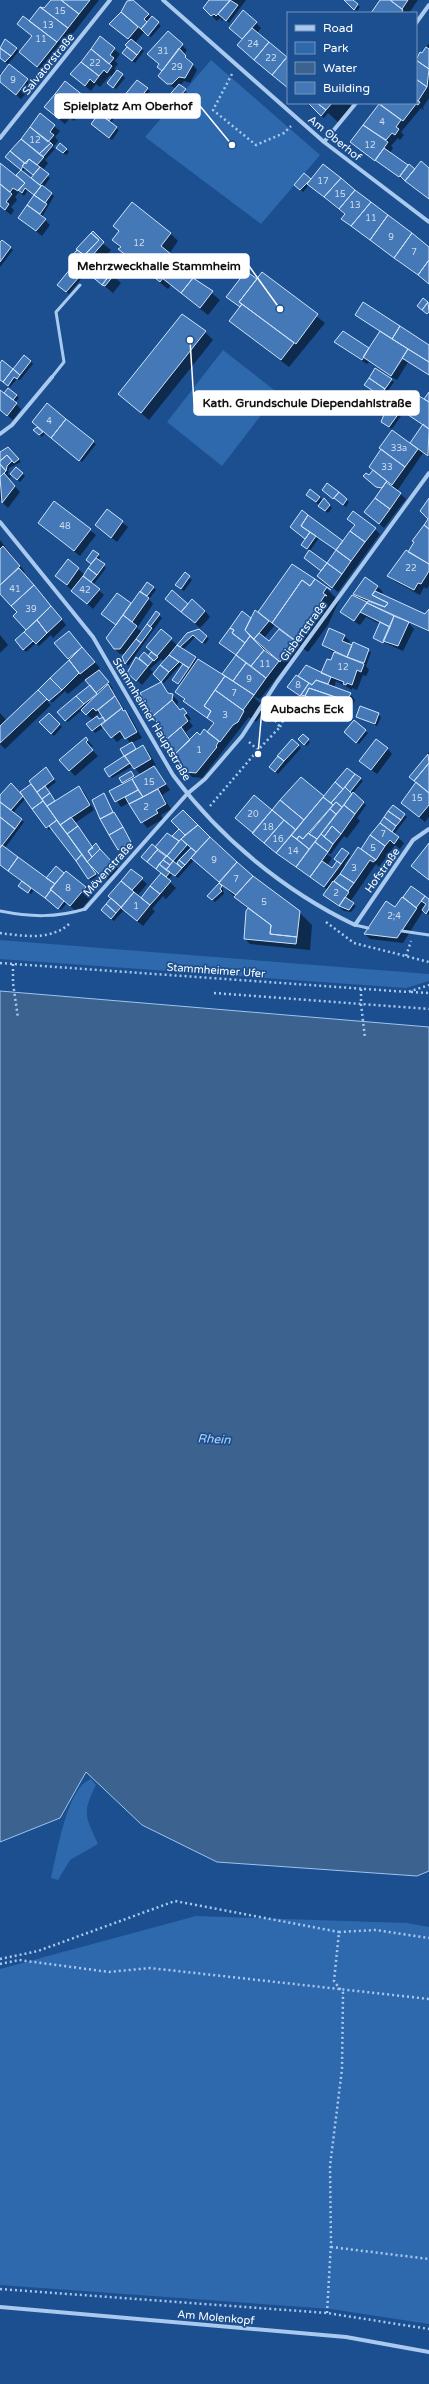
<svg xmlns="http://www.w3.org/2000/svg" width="429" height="2384" font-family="'Varela Round',sans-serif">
<rect width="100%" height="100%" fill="#1b4f8f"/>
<!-- green -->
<path fill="#2e69ad" d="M 211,60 L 320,155 L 261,224 L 145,137 Z
M 223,350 L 278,393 L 222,466 L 167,422 Z
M 0,940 L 429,974 L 429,981 L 406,988 L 0,959 Z
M 91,1779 L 96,1785 C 82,1813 85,1816 98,1844 L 70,1860 L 58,1880 L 51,1878 C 57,1854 67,1787 91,1779 Z
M 196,1916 L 407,1923 L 429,1927 L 429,2324 L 331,2309 L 0,2285 L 0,1969 Z"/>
<!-- water -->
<path fill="#3c6290" stroke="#9cc4f0" d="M 0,991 L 429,1027 L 429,1871 L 417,1876 L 217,1862 L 142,1825 L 86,1772 L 60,1818 L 0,1842 Z"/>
<!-- shadow -->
<path fill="#0007" fill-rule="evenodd" d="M 52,0 L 99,0 L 43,72 L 19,51 L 8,64 L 0,58 L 0,47 L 5,40 L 20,52 L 33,36 L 18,24 L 29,22 Z
M 211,0 L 246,0 L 229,23 L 224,18 L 222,21 L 220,18 L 217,21 L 204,8 Z
M 345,0 L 351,0 L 360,7 L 357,11 Z
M 381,0 L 418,0 L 409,13 L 372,13 Z
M 133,1 L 161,26 L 151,37 L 144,32 L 135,43 L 144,51 L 135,63 L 123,53 L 130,41 L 111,24 L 128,2 Z
M 256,23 L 261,28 L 257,33 L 288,59 L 288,88 L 261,65 L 243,40 L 235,33 Z
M 100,37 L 120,54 L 115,61 L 118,64 L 114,69 L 125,78 L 116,89 L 111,85 L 112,77 L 110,75 L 100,87 L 96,84 L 91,91 L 71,74 Z
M 429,43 L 429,98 L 423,107 L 424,110 L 421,108 L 401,132 L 404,135 L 400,140 L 398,138 L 391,146 L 393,148 L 390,153 L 415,170 L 429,169 L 429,199 L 351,142 L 383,103 L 416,103 L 416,58 L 420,54 L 422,55 Z
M 182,45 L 187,50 L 184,54 L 197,70 L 190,83 L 184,81 L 180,86 L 187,92 L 175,107 L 166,100 L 176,89 L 164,81 L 160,65 L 148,54 Z
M 0,73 L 27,80 L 33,85 L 21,99 L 0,81 Z
M 147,89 L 150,91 L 132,113 L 122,104 L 126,99 Z
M 83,97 L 89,102 L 74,121 L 70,118 L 65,124 L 51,112 Z
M 105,100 L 119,111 L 111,123 L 119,130 L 112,140 L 94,126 Z
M 306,103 L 350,103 L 353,107 L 339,123 L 328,113 L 324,118 Z
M 40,115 L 60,131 L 55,137 L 58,141 L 53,147 L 55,149 L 45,160 L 48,163 L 42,171 L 50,178 L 43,188 L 54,196 L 42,217 L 50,225 L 42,236 L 19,218 L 35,195 L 28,190 L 24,196 L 19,192 L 15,197 L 17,200 L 11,207 L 14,210 L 11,215 L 0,206 L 0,166 L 16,177 L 21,170 L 6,157 ZM 25,169 L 34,176 L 31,179 L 23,172 Z
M 66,149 L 69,152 L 66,155 L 60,150 Z
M 305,175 L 429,248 L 429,284 L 348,224 L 342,218 L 345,215 L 309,185 L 303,192 L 298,187 Z
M 170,233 L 178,241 L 169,254 L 184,268 L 183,270 L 220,300 L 208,315 L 171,285 L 168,289 L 147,273 L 127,257 L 113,240 Z
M 91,235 L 111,250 L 99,264 L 121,283 L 113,293 L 71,258 Z
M 2,241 L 13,250 L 0,267 L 0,244 Z
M 262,274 L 325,323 L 289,367 L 230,321 L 241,308 L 230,300 L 257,280 Z
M 79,276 L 81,279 L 69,294 L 61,287 Z
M 356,314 L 429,346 L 429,375 L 408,362 L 397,380 L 391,377 L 404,358 L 402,357 L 390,376 L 369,362 L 367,364 L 341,347 L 336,342 L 369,349 L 380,332 Z
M 205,332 L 213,340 L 149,420 L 119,394 Z
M 31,361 L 33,364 L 20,380 L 17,379 L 10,387 L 0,379 L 0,364 L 13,370 Z
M 391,380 L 394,382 L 383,398 L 368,387 Z
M 0,392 L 8,398 L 16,395 L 19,398 L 15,403 L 21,409 L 13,420 L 0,410 Z
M 429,394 L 429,457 L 423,453 L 397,491 L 406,499 L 384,528 L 365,512 L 382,489 L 367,478 L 374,471 L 370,466 L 392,432 L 410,444 L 423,426 L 408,414 Z
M 398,413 L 401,416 L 392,429 L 385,424 Z
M 33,422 L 93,442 L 96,444 L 82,462 L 45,433 L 42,437 L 35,430 L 38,427 Z
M 7,448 L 21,462 L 9,468 L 8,474 L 10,476 L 16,468 L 25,476 L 20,482 L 12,475 L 9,479 L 20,492 L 8,508 L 0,500 L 0,453 Z
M 328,485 L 349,502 L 346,507 L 326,492 Z
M 310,497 L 320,497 L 323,501 L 324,499 L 332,508 L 328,513 Z
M 54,502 L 96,535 L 80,556 L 44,528 Z
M 107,511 L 128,527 L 117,542 L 96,525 Z
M 303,512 L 343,542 L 355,525 L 348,519 L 375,529 L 380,534 L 338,592 L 318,576 L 322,571 L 305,558 L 310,551 L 305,547 L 306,539 L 294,530 ZM 319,538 L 337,551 L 327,565 L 309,552 Z
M 429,520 L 429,585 L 427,589 L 424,587 L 420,595 L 394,581 L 388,576 L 409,553 L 416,535 L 418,536 Z
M 0,540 L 25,572 L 23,573 L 66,625 L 53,638 L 51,635 L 39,646 L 36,643 L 26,652 L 16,640 L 27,630 L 14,616 L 18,612 L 0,592 Z
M 98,555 L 100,557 L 98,561 L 106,568 L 93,585 L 104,595 L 93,609 L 56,576 L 68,561 L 85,575 L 92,565 L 89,563 Z
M 293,565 L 326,588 L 339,601 L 328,625 L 308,652 L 301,647 L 260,699 L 253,696 L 266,709 L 256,722 L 249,717 L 202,778 L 192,777 L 187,771 L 160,683 L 178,701 L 177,706 L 181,711 L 183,709 L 191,719 L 189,721 L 193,726 L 186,732 L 192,741 L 208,733 L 214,724 L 193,708 L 177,692 L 181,686 L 176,682 L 184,665 L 182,663 L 164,683 L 155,674 L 165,662 L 161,659 L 150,669 L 153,672 L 142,685 L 129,672 L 134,666 L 132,664 L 136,659 L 149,668 L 140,658 L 148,657 L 152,652 L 161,631 L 178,646 L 188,634 L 206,636 L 209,639 L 205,644 L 196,636 L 183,650 L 229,679 L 224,674 L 236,656 L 220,643 L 258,614 ZM 275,625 L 280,629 L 269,643 L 264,638 Z
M 185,574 L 192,580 L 184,591 L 179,588 Z
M 365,578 L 378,587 L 383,592 L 381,595 L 425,616 L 429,610 L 429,632 L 408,622 L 414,629 L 403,651 L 374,638 L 380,624 L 366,617 L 360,625 L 347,617 L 342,612 L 359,599 L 354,594 Z
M 153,587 L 156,590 L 149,599 L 153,604 L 137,628 L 142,632 L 157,613 L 162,618 L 128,666 L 123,657 L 126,654 L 120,654 L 115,649 L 116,625 L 103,614 L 117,594 L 131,604 Z
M 205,611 L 210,617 L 200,628 L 185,615 Z
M 69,632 L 100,668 L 98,670 L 113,688 L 112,689 L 125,711 L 130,716 L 142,738 L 131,743 L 137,750 L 142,746 L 148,751 L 156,765 L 153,766 L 170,790 L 162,795 L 171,809 L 161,815 L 163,819 L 147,828 L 129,803 L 121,807 L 110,791 L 124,784 L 123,782 L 133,775 L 135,778 L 141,775 L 133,766 L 112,778 L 106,769 L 126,756 L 121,750 L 131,744 L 125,736 L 117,742 L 104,727 L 95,733 L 88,724 L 93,720 L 82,710 L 68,722 L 66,720 L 91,685 L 86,679 L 68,694 L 65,691 L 52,703 L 47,697 L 45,699 L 51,705 L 5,749 L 0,744 L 0,713 L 7,721 L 70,660 L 56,643 ZM 92,690 L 97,692 L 102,697 L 101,698 ZM 99,713 L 104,717 L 100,720 L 95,716 Z
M 0,635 L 8,645 L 0,653 Z
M 344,636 L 350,641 L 348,645 L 371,652 L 366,666 L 369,670 L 366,676 L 363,675 L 357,690 L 352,688 L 352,690 L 336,681 L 334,688 L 350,694 L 355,700 L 351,709 L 353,712 L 350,711 L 348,715 L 307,701 L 288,687 L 306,666 L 322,675 L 334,653 L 323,645 Z
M 49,714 L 62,727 L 54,736 L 40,722 Z
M 378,714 L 381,717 L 377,726 L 357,717 Z
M 365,731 L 368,733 L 359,744 L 345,732 Z
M 303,735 L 310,742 L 307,746 L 299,739 Z
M 86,739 L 93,746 L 90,748 L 98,756 L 75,776 L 61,761 Z
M 292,740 L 301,748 L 278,774 L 270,766 Z
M 387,748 L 392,754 L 377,774 L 366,766 Z
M 429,752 L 429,817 L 425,822 L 408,808 L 417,783 L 410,777 Z
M 347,769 L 363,781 L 353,793 L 366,805 L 357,818 L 360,821 L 347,838 L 344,836 L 331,854 L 326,853 L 332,858 L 327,866 L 332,869 L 348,853 L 350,856 L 344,865 L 346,866 L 361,850 L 393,807 L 407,817 L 394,834 L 404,843 L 400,849 L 395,845 L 379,867 L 376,864 L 350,902 L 356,906 L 351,912 L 344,911 L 330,900 L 324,895 L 328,890 L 283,858 L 242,823 L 272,811 L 323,798 Z
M 48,771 L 56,782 L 47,789 L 55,802 L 79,787 L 84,792 L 94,810 L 75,823 L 93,847 L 96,844 L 118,869 L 107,880 L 72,842 L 97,876 L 91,881 L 52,828 L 49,830 L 47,827 L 26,798 L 13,813 L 24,822 L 5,848 L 46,879 L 56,868 L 85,887 L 93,895 L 78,913 L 67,903 L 61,910 L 34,890 L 31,894 L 22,888 L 22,882 L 0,865 L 0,798 L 20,793 Z
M 104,794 L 133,845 L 121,851 L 93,800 Z
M 183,812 L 252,877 L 299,912 L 312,925 L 310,950 L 250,944 L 245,939 L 248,909 L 222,885 L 224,894 L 215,902 L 209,896 L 220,883 L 194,860 L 178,878 L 173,874 L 168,880 L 176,888 L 166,899 L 163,896 L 152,909 L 155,911 L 143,926 L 124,910 L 114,921 L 104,912 L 112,899 L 109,896 L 131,870 L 147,884 L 137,896 L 141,899 L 162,873 L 156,848 L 181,829 ZM 186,843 L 192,848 L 177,865 L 175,863 L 189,848 ZM 161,850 L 167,855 L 166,858 L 159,853 Z
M 411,887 L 429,900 L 429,915 L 423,911 L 403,943 L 370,939 L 365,934 L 395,909 Z"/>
<!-- building -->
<path fill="#4478b7" stroke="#cfe3fa" d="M 51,0 L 61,0 L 79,14 L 68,28 L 40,7 L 44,8 Z
M 61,0 L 90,0 L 79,14 Z
M 133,0 L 149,14 L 144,19 L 147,22 L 141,29 L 121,12 L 127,1 Z
M 209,0 L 229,0 L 230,1 L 216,16 L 214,14 L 211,16 L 203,8 Z
M 230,0 L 238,5 L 226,21 L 218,14 Z
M 344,0 L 353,0 L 358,4 L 354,10 Z
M 380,0 L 390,0 L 403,10 L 401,13 L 371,13 Z
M 390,0 L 408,0 L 402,9 Z
M 40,7 L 68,28 L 57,42 L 29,21 Z
M 243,10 L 257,22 L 242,39 L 229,28 Z
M 121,12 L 138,27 L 128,39 L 109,24 Z
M 23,16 L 57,42 L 37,67 L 19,52 L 32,36 L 17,24 Z
M 152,16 L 159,22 L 148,36 L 141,29 Z
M 252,28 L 269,42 L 254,60 L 237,45 Z
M 168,31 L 183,44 L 162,71 L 157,67 L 159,64 L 147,54 Z
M 100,36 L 115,48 L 110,55 L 114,58 L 109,64 L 91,49 Z
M 5,39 L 17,48 L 11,56 L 0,48 Z
M 131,39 L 142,48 L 137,55 L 125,45 Z
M 269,42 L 287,57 L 272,75 L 254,60 Z
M 127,47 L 137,55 L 132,61 L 122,53 Z
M 426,47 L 429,49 L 429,69 L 416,60 L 420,52 L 422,53 Z
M 0,48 L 11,56 L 5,62 L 0,58 Z
M 179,48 L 186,56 L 185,57 L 193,64 L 185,78 L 179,77 L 172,84 L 167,84 L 158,76 Z
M 91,49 L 112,66 L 107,73 L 104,70 L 99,76 L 81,62 Z
M 287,57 L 288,58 L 288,88 L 272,75 Z
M 416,60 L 429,69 L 427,87 L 416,79 Z
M 81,62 L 99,76 L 94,83 L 90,79 L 85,86 L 70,74 Z
M 9,64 L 28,79 L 16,95 L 0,82 L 0,76 Z
M 117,70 L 123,74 L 113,88 L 107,83 Z
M 416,79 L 427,87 L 418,101 L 416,100 Z
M 137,80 L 148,88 L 134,106 L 123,97 Z
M 65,81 L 84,96 L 74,108 L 55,94 Z
M 179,84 L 186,89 L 172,106 L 165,100 Z
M 55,94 L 74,108 L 68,116 L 64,113 L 59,119 L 44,107 Z
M 105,99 L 117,108 L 109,121 L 96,111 Z
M 416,100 L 420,102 L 418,105 L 416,104 L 403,121 L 381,105 L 382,103 L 416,103 Z
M 308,103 L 317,103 L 326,110 L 321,116 Z
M 317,103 L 332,103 L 326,110 Z
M 379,104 L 401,120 L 396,127 L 399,129 L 395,135 L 392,133 L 386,140 L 363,125 Z
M 40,113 L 55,125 L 50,132 L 54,135 L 48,142 L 30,127 Z
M 99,113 L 117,127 L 109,138 L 91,124 Z
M 363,125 L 388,142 L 375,161 L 350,142 Z
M 30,127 L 51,143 L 39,154 L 21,139 Z
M 21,139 L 44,157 L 37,165 L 29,159 L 26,164 L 10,151 Z
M 51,143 L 53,145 L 43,157 L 39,154 Z
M 60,143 L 67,149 L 63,153 L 56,148 Z
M 384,148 L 408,165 L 399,177 L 375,160 Z
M 10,151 L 24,163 L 21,170 L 5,157 Z
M 29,159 L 40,167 L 33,175 L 22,166 Z
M 421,161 L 429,168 L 429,199 L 405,181 Z
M 0,163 L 25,183 L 18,191 L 13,188 L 10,192 L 0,184 Z
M 323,164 L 341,178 L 324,197 L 307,184 Z
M 409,164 L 415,169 L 405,181 L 400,176 Z
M 40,167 L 49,174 L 40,185 L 31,178 Z
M 21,170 L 41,186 L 34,195 L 25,188 L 22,193 L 18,190 L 25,183 L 16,175 Z
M 304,173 L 311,179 L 300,190 L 294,185 Z
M 341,178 L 355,190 L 339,209 L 324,197 Z
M 0,184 L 12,194 L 6,202 L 9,204 L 5,210 L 0,206 Z
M 42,185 L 52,193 L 45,203 L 34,195 Z
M 355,190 L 371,202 L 351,226 L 341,219 L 345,214 L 339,209 Z
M 34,195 L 47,204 L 40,214 L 27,205 Z
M 132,202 L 171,233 L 161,246 L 177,259 L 160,282 L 118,249 L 121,247 L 112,240 L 119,231 L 113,226 Z
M 371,202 L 388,215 L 370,240 L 351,226 Z
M 27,205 L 46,219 L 36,231 L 18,218 Z
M 388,215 L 412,233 L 394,258 L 370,240 Z
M 93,231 L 104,242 L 91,257 L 114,275 L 105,286 L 102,285 L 108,277 L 83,257 L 99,240 L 91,233 Z
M 91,233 L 99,240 L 84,255 L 76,249 Z
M 412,233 L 429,247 L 429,260 L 418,275 L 394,258 Z
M 2,240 L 11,247 L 0,262 L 0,242 Z
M 77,250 L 84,255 L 77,264 L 70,258 Z
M 429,260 L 429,284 L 418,275 Z
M 88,261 L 108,277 L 102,285 L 82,268 Z
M 174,263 L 193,278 L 181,293 L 162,278 Z
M 71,268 L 80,276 L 66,292 L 57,285 Z
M 246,271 L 257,279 L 239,302 L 242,304 L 240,307 L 226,297 Z
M 262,272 L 318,314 L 296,344 L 239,302 Z
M 193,278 L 213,291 L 200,308 L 181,293 Z
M 423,298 L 428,302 L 422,310 L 417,306 Z
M 363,302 L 400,326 L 392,339 L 355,315 Z
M 428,302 L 429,312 L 427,314 L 422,310 Z
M 242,304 L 294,343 L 281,360 L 229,321 Z
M 182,314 L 206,331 L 141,413 L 118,394 Z
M 400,326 L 429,345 L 429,362 L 392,339 Z
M 343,331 L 369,348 L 362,360 L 334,342 Z
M 380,331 L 408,349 L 391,376 L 363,357 Z
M 408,349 L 429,362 L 429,375 L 402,358 Z
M 24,355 L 31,361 L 20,375 L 13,369 Z
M 2,360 L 13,369 L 3,382 L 0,380 L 0,363 Z
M 375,368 L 392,379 L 385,389 L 369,378 Z
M 13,369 L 20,375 L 17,379 L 14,377 L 8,386 L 3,382 Z
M 369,378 L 385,389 L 381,396 L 364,385 Z
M 8,388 L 17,395 L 13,400 L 4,393 Z
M 0,390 L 17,403 L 7,416 L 0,410 Z
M 429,392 L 429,402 L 424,399 Z
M 419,396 L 429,402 L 429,429 L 404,412 Z
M 47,403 L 66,419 L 51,438 L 32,422 Z
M 391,407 L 399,413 L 389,427 L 381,422 L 385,412 L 387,413 Z
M 66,419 L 94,441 L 79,461 L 51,438 Z
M 423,424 L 429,429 L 428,456 L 410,443 Z
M 37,427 L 43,432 L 39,435 L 33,430 Z
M 392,430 L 418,449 L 405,467 L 379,448 Z
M 8,447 L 19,459 L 14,463 L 7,455 L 0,461 L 0,452 Z
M 381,449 L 405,467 L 392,485 L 369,467 Z
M 7,455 L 12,461 L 7,466 L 6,471 L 0,464 L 0,461 Z
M 0,464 L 6,471 L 0,477 Z
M 16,467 L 23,473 L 17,480 L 10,474 Z
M 373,470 L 387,481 L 382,488 L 376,487 L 363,476 L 366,473 L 369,475 Z
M 4,473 L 15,486 L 2,503 L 0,477 Z
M 386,482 L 401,493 L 390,509 L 375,498 Z
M 327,483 L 339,492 L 333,499 L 322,490 Z
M 310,489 L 320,497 L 316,502 L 306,495 Z
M 339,492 L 347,499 L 343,505 L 334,498 Z
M 324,498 L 330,505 L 325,511 L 318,506 Z
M 375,498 L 390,509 L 379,524 L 364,512 Z
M 429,498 L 429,529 L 424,525 L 428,519 L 420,511 Z
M 54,501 L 91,529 L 74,551 L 38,523 Z
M 107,509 L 123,521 L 111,538 L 95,525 Z
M 302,510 L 308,515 L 301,526 L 310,532 L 305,539 L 290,527 Z
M 353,511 L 376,528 L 365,542 L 350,531 L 355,525 L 347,519 Z
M 308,515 L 343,541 L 336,550 L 301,526 Z
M 424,525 L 429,529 L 429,564 L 408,552 L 414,542 L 412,541 Z
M 350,531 L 365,542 L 351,561 L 336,550 Z
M 310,532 L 316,536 L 307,549 L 301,545 Z
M 3,546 L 20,566 L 0,585 L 0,549 Z
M 93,550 L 99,554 L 91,564 L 86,560 Z
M 309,550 L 327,563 L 321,571 L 304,558 Z
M 336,550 L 351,561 L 342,574 L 327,563 Z
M 406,550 L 429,564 L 429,571 L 421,584 L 418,583 L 414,590 L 387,576 Z
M 96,558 L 105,564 L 97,575 L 88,568 Z
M 68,559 L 79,568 L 67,585 L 55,576 Z
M 327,563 L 342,574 L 332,588 L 317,576 Z
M 292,564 L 315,579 L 310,586 L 302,580 L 272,623 L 258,612 Z
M 19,568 L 34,585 L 11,606 L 0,594 L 0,585 Z
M 88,568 L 97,575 L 91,582 L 83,576 Z
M 185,572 L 190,576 L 181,589 L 175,585 Z
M 83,576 L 100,589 L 87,604 L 71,591 Z
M 365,577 L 378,586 L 372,595 L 388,603 L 385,607 L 353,594 Z
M 315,579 L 331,590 L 327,587 L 323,593 L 327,596 L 325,595 L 319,604 L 321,605 L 319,604 L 302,632 L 300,631 L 295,639 L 296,641 L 272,623 L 302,580 L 310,586 Z
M 147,582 L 154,587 L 147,596 L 140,592 Z
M 34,585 L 51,606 L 26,630 L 13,616 L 17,612 L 11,606 Z
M 172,590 L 188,604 L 181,612 L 165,599 Z
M 140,591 L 149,598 L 132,622 L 123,615 Z
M 375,591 L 425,614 L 429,609 L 429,631 L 367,603 L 368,601 L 385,607 L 388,603 L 372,595 Z
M 117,593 L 131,603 L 116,625 L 101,614 Z
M 352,595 L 367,602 L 354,621 L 340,612 Z
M 192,599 L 205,611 L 195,623 L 181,612 Z
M 367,603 L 394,616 L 390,627 L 360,612 Z
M 51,606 L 62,619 L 47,633 L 37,620 Z
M 255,610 L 269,621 L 254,639 L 245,630 Z
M 156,611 L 160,614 L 150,627 L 147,624 Z
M 242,611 L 251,618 L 245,630 L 250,636 L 245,643 L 232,633 L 234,630 L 230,628 Z
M 123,615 L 137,626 L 120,649 L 114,649 L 106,638 Z
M 394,616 L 409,622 L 398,646 L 383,641 Z
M 37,620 L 47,633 L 36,644 L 24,632 Z
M 380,622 L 390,627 L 383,643 L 373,638 Z
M 147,624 L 152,628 L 141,643 L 136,639 Z
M 230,628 L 234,630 L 232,633 L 245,643 L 236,655 L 219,643 Z
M 329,628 L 345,635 L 342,641 L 352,645 L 347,657 L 322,645 Z
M 161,629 L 172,638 L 157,656 L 146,647 Z
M 199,629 L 207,636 L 202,643 L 193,635 L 180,647 L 177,645 L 187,633 Z
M 279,629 L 295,641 L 280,662 L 254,639 L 259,633 L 269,641 Z
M 69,631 L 82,647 L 68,659 L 54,643 Z
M 24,632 L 33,641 L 23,650 L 15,640 Z
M 250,636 L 264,650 L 251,666 L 236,655 Z
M 136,639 L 141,643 L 125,664 L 122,657 Z
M 353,642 L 369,649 L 364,663 L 347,657 Z
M 177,645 L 196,657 L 189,668 L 169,655 Z
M 82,647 L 95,662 L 80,674 L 69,660 Z
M 264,650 L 279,661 L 266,678 L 251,666 Z
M 144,652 L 153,660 L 148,666 L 139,658 Z
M 151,652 L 158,657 L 154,661 L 148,656 Z
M 334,652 L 364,664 L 361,672 L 357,670 L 352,685 L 347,683 L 346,685 L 343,684 L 344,682 L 321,673 L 327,659 L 331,660 Z
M 169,655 L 179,662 L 169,672 L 160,665 Z
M 236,655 L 246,663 L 233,681 L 222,674 Z
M 136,657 L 148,666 L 136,681 L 127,673 Z
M 198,659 L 225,676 L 204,706 L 211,711 L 207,718 L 183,701 L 185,699 L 175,692 Z
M 69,660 L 79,673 L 62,690 L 50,678 Z
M 246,663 L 266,678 L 254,695 L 233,681 Z
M 183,664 L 189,668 L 178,684 L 172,680 Z
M 160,665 L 169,672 L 161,682 L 153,674 Z
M 306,665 L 331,677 L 328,684 L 316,680 L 312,685 L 298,676 Z
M 99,670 L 109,682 L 96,693 L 85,680 Z
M 296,675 L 309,683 L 300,696 L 287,687 Z
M 225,676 L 254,695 L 243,710 L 215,690 Z
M 50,678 L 62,690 L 49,701 L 38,690 Z
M 316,680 L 351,693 L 347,701 L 309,688 L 305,696 L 301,695 L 309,683 L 312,685 Z
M 161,682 L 168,693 L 173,694 L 172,700 L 153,716 L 140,693 Z
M 108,684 L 115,696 L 96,711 L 93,708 L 86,715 L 81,710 Z
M 90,685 L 97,694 L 84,704 L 76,696 Z
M 309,688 L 347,701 L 347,708 L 345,706 L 343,711 L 305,696 Z
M 38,690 L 47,699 L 0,743 L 0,726 Z
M 215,690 L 244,711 L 238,722 L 233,725 L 220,742 L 207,732 L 214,723 L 207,718 L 211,711 L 204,706 Z
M 76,696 L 84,704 L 65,721 L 57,712 Z
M 115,696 L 122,708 L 105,721 L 98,710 Z
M 172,700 L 180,710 L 183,708 L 187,713 L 184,715 L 188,721 L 167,739 L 153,716 Z
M 360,706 L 379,713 L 375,724 L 356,717 Z
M 122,708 L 123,711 L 125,710 L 137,732 L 125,739 L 120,731 L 111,738 L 101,725 Z
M 49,713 L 60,724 L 51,734 L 39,722 Z
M 97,716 L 99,719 L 103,717 L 105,721 L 92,731 L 86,724 Z
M 354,720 L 366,730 L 356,743 L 344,732 Z
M 181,727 L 190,740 L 175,754 L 167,739 Z
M 204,729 L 219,741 L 216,746 L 217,747 L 196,773 L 186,772 L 175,754 L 197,732 L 200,735 Z
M 303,734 L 309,739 L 304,745 L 298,739 Z
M 86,737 L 88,740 L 86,742 L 93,750 L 69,771 L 59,760 Z
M 292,739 L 299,745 L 284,761 L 277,756 Z
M 376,739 L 388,748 L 371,770 L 359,761 Z
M 132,742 L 136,749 L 124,756 L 120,749 Z
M 143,745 L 151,759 L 134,769 L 125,756 Z
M 428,754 L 429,763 L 414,781 L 409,777 Z
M 124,756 L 130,763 L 109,777 L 104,769 Z
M 278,756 L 284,761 L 275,772 L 269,767 Z
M 429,763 L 429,793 L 414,781 Z
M 154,766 L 166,784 L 143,797 L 132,779 Z
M 46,767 L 54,779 L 37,792 L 29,781 Z
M 347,768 L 355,774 L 343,789 L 335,782 Z
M 131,771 L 134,776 L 122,783 L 119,778 Z
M 355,774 L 361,778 L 350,792 L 345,787 Z
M 301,777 L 324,796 L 304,820 L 280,800 Z
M 132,779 L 138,790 L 115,802 L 109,791 Z
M 335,782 L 343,789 L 331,803 L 323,797 Z
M 416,782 L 429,793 L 429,805 L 419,817 L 401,803 Z
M 11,783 L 23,796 L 11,810 L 0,802 L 0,795 Z
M 31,784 L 43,801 L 32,809 L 20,792 Z
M 45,786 L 50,793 L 42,799 L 37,792 Z
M 79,786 L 90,805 L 60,825 L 47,806 Z
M 345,787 L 352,794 L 342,807 L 336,802 L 333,805 L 331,803 Z
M 158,789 L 166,804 L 156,810 L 158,813 L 141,823 L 129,804 Z
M 138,790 L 143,797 L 129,804 L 125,797 Z
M 353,792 L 364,802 L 355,814 L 344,805 Z
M 50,793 L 55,801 L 47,806 L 42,799 Z
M 104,793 L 113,812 L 100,819 L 92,800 Z
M 254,795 L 272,810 L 253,833 L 235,818 Z
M 323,797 L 333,805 L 303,839 L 299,836 L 297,839 L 291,835 Z
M 280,800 L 304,820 L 296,830 L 272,810 Z
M 43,801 L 57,820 L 46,828 L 32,809 Z
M 0,802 L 22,819 L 15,829 L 0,817 Z
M 336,802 L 342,807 L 336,814 L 330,809 Z
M 344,805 L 355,814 L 341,834 L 332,826 L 324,837 L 321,834 Z
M 393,805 L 405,814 L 401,820 L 388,811 Z
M 330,809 L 336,814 L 317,839 L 309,834 Z
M 183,810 L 198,825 L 185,835 L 171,821 Z
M 272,810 L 284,820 L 264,843 L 252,833 Z
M 388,811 L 401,820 L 396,826 L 384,817 Z
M 114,812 L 123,827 L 109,835 L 100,819 Z
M 0,817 L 15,829 L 0,848 Z
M 71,817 L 78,826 L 67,834 L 60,825 Z
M 384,817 L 396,826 L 392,832 L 380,823 Z
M 57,820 L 82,854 L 76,861 L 49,826 Z
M 284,820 L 296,830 L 276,853 L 264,843 Z
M 380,823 L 399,837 L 394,844 L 390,840 L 385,846 L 370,835 Z
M 198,825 L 210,837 L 196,852 L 181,839 Z
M 78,826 L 93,848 L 88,851 L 92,857 L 87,862 L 67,834 Z
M 332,826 L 341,834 L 333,844 L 324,837 Z
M 123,827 L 131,842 L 118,850 L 109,835 Z
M 179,829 L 185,835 L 179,841 L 172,836 Z
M 167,833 L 179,841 L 167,856 L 155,847 Z
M 308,833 L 317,839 L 309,849 L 297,839 L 299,836 L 303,839 Z
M 321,834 L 333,844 L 328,852 L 315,842 Z
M 291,835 L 309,849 L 296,867 L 276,853 Z
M 370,835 L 385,846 L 376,860 L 361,849 Z
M 210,837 L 237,862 L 219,882 L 191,858 Z
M 181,839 L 187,845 L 173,861 L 167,856 Z
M 315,842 L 328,852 L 310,877 L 296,867 Z
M 96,843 L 100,849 L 92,857 L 88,851 Z
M 429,843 L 429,880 L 411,866 Z
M 152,844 L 158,849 L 147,862 L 141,857 Z
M 2,845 L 18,857 L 8,871 L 0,865 L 0,848 Z
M 358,847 L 376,860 L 373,862 L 370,860 L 354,883 L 340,874 Z
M 191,848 L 196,852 L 185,865 L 179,860 Z
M 342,848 L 349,853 L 341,864 L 334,859 Z
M 100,849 L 113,863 L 101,876 L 87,862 Z
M 157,850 L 166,856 L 156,869 L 147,862 Z
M 82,854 L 96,874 L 88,879 L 76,861 Z
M 167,856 L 173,861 L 170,865 L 163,860 Z
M 18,857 L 55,884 L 45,898 L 8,871 Z
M 163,860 L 170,865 L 166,870 L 159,864 Z
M 179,860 L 185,865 L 182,868 L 177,863 Z
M 173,861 L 182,868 L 175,876 L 166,870 Z
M 322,861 L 332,868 L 337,861 L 341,864 L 324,887 L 310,877 Z
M 237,862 L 253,876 L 236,895 L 219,883 Z
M 159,864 L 170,872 L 166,877 L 156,869 Z
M 56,866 L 64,873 L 55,884 L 46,878 Z
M 131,869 L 143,878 L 132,890 L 121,881 Z
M 66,871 L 86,887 L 70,906 L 50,889 Z
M 161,873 L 171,881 L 160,894 L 150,886 Z
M 340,874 L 354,883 L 348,891 L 334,881 Z
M 253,876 L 300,911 L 297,937 L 270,934 L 271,925 L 234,897 Z
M 22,881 L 31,888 L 28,893 L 18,886 Z
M 121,881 L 134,892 L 121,907 L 108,896 Z
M 333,881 L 349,892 L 339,906 L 323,895 Z
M 219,883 L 222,886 L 220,889 L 222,891 L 212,900 L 207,896 Z
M 150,886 L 160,894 L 150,905 L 141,898 Z
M 411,886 L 425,896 L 416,908 L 403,897 Z
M 51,890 L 64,901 L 58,909 L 45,898 Z
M 134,892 L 150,905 L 137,921 L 121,908 Z
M 425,896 L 429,899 L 429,909 L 426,914 L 422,910 L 426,904 L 421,901 Z
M 345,897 L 354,903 L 349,910 L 339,906 Z
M 402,897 L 417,908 L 397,938 L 364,934 L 386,901 L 395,907 Z
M 111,898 L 121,907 L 116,913 L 106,904 Z
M 106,904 L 116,913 L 111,919 L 101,910 Z
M 248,908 L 271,925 L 270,934 L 297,937 L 296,944 L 244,939 L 246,911 Z"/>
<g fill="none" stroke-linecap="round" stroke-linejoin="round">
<!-- path -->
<path stroke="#a9c9ee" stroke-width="2.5" stroke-dasharray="2 3" stroke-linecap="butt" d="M 232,74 L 213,110 L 256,145 L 284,133 L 291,126
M 280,727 L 288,710
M 249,742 L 258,750 L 280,727 L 269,712
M 210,806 L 258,750
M 326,922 L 354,943 L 429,962
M 0,933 C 23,936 52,941 70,923
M 406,956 L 411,941
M 0,963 L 408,992 L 429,985
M 13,964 L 13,983 L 18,1018
M 361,989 L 361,1004 L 365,1038
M 411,992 L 429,993
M 214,993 L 429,1009
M 0,1959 L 38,1951 L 175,1901 L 339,1932
M 0,1964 L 19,1960 L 109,1972 L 150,1968 L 429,1999
M 331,2247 L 429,2259
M 0,2289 L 327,2313 L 429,2329
M 327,2313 L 331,2243 L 330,2166 L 342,2069 L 343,1993 L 334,1981 L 339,1932 L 376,1930 L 429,1938"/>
<!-- service -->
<path stroke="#a9c9ee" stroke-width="3" d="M 52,377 L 64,362 L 56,312 L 80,285
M 0,911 C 30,917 56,918 85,909
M 355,925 L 368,928
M 402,931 L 429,935"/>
<!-- minor -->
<path stroke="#a9c9ee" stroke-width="4" d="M 163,0 L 324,142 L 429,222
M 416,23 L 429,5
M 0,138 L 110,0
M 324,142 L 356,103
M 0,434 L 12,425 L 52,377
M 0,522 L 93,637 L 173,775 C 220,838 284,891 355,925 L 413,840 L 429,829
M 85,909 L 187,794 L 205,779 L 242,736 L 277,682 L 429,473
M 0,2307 L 346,2337 L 429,2352"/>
</g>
<g text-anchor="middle" stroke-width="3.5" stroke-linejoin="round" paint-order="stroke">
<!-- number labels -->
<g font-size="9" fill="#d0dded">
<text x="60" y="14">15</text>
<text x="48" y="28">13</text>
<text x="41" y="42">11</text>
<text x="253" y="47">24</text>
<text x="163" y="54">31</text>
<text x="271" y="61">22</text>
<text x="95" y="66">22</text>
<text x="177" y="70">29</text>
<text x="13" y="83">9</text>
<text x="382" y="125">4</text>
<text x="35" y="143">12</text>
<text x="370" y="148">12</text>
<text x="323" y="184">17</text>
<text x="340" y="197">15</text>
<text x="355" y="208">13</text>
<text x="371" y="221">11</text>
<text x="391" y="240">9</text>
<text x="139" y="246">12</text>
<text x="414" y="255">7</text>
<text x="49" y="424">4</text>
<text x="399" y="451">33a</text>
<text x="387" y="470">33</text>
<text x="65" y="529">48</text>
<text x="411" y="571">22</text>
<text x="15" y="592">41</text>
<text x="85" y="593">42</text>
<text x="31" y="612">39</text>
<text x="265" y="667">11</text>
<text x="343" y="670">12</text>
<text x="249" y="682">9</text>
<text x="298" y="688">8</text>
<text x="234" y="696">7</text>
<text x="225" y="718">3</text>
<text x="199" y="753">1</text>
<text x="149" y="785">15</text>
<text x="417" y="801">15</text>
<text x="146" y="810">2</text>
<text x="253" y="817">20</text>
<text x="268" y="830">18</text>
<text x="383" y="837">7</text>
<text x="278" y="842">16</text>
<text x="373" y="851">5</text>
<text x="293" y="854">14</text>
<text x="214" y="863">9</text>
<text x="354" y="871">3</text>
<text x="236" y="882">7</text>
<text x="68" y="891">8</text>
<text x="336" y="896">2</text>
<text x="264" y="905">5</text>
<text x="136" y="909">1</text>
<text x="394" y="919">2;4</text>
</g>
<!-- street labels -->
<g font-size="11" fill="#fff" stroke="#1b4f8f">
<text transform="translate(48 64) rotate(-51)" y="4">Salvatorstraße</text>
<text transform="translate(335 138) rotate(39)" y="4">Am Oberhof</text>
<text transform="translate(303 631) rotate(-54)" y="4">Gisbertstraße</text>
<text transform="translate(152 719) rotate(59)" y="4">Stammheimer Hauptstraße</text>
<text transform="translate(108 869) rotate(-48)" y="4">Mövenstraße</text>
<text transform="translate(382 870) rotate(-55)" y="4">Hofstraße</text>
<text transform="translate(216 970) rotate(4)" y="4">Stammheimer Ufer</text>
<text transform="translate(216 2317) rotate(5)" y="4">Am Molenkopf</text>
</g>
<!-- water labels -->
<g font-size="12" font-style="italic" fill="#b5d3f5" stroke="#1b4f8f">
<text transform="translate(214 1439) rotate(3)" y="4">Rhein</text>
</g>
</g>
<!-- callouts -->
<path fill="none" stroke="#fff" stroke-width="1.5" d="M232 145L200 106M280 309L249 266M190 340L194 403M258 754L262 709"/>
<g fill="#fff" stroke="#1b4f8f" stroke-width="1.5">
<circle cx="232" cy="145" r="4"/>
<circle cx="280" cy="309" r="4"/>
<circle cx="190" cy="340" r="4"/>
<circle cx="258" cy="754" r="4"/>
</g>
<g fill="#fff" stroke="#fff" stroke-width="1.5">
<rect x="55" y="94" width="145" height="24" rx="4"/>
<rect x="69" y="254" width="180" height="24" rx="4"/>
<rect x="194" y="391" width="225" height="24" rx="4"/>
<rect x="262" y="697" width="90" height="24" rx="4"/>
</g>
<g font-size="12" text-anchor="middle" font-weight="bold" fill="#111">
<text x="128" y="110">Spielplatz Am Oberhof</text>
<text x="159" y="270">Mehrzweckhalle Stammheim</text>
<text x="307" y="407">Kath. Grundschule Diependahlstraße</text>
<text x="307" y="713">Aubachs Eck</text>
</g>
<!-- legend -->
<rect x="287" y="12" width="130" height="92" fill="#1b4f8f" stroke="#7695bc"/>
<rect x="295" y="25" width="20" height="6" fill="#a9c9ee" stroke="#7695bc"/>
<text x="323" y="32" font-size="12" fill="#ffffff">Road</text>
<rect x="295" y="42" width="20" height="12" fill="#2e69ad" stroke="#7695bc"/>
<text x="323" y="52" font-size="12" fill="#ffffff">Park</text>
<rect x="295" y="62" width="20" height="12" fill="#3c6290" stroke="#7695bc"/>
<text x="323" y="72" font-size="12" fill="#ffffff">Water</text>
<rect x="295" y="82" width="20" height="12" fill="#4478b7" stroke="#7695bc"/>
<text x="323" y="92" font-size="12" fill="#ffffff">Building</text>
</svg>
